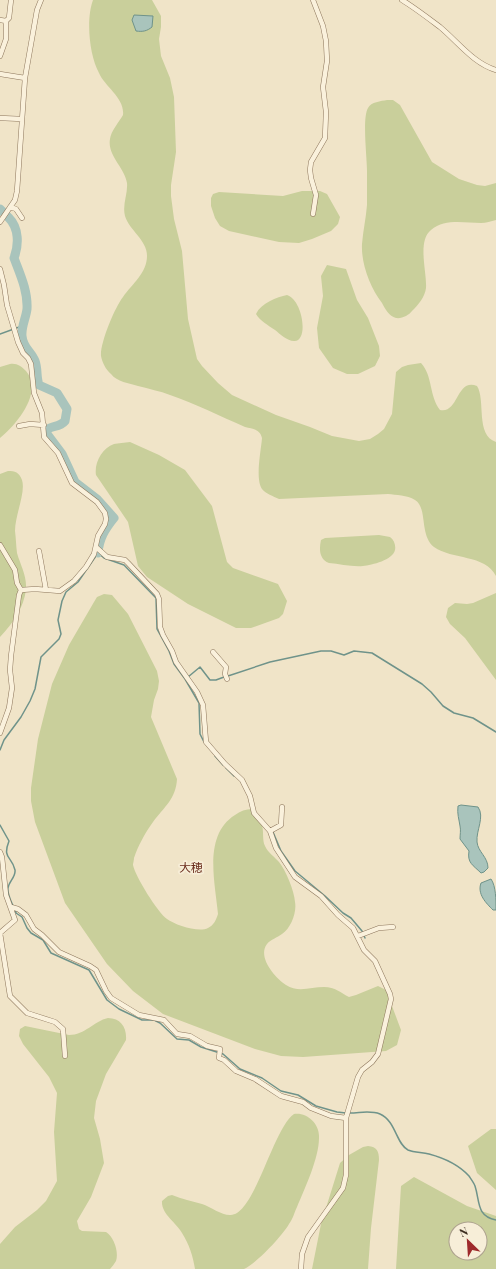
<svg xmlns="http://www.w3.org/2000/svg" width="496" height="1269" font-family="'Playfair Display','Noto Sans JP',serif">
<rect width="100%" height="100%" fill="#f0e4c8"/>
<!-- green -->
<path fill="#c9cf9b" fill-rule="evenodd" d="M 93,0 L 152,0 L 161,16 L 161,27 L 159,39 L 161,56 L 170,78 L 174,97 L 176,152 L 171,185 L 171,196 L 174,219 L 182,251 L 188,319 L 197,359 L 202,366 L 218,383 L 232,395 L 276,415 L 310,427 L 332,436 L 359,441 L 370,439 L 378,434 L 384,429 L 392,414 L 396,372 L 402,367 L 408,365 L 421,363 C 433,376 429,396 440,410 C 459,414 456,378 477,386 C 486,400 475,435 496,442 L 496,576 C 485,554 452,560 434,547 C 419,535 428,508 415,500 C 407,495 396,495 388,494 L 279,499 C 273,496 266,494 262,489 C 255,479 261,451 262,438 C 260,429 253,429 245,427 C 220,416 196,404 170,395 C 160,391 149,389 138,386 C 129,383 117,382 111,374 C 106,370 102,362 101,356 C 100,343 115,307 123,297 C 132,284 147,273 147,256 C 147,240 129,230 125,216 C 122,205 128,194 127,183 C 125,168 107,155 110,139 C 111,131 119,122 123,115 C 125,98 105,87 99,73 C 89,55 86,19 93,0 Z
M 387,100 L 393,100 L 400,105 L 432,162 L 459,179 L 477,185 L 485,186 L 496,183 L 496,220 C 491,221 486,223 481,223 C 465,223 445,218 431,230 C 417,241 427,272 426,288 C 425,297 418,305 412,311 C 409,315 402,319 396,318 C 389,316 385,309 382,303 C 370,287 361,264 362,244 C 363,231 366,218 367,205 C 367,194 367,182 367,171 C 367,157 362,118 368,108 C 371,102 381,101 387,100 Z
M 302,191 L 320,191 L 327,194 L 340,217 L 338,224 L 331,231 L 312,239 L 299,243 L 279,242 L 229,231 L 220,226 L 215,218 L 211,206 L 211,198 L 213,194 L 219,192 L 283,196 Z
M 327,265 L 346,269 L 357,300 L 368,318 L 379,346 L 380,356 L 375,366 L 358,374 L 347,374 L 333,368 L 319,348 L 317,328 L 323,296 L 321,276 Z
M 287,295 C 303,300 309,342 294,341 C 287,341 280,334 275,330 C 268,325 260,321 256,314 C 261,303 277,297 287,295 Z
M 10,364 C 17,363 21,366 26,371 C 44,392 16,425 0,438 L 0,367 Z
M 130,442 L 159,455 L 185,470 L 212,506 L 227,562 L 233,568 L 278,584 L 287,601 L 283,614 L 279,618 L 251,628 L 236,628 L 188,604 L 147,577 L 138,566 L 128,522 L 96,475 C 94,463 102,448 114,444 C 118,443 125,443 130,442 Z
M 8,471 C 15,471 19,472 22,480 C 26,492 15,515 15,531 C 16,538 16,546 17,553 C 20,564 27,576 26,589 C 24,608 13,623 0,637 L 0,474 Z
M 379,535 L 390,537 C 394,540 396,545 395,550 C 393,560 372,565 363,566 C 352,567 340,564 329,563 C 319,559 319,549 321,540 L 325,538 Z
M 496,593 L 496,680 L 465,638 L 450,624 L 446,617 L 448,608 L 455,603 L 467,604 L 473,603 Z
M 104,594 L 112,595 L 128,614 L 157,671 L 159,681 L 158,689 L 154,700 L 151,717 L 177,779 C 176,799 164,807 153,822 C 145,833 138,846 134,858 C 134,860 133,864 133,865 C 135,876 158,913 167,919 C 175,925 199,933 208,928 C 214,925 216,920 218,914 C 215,882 203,835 235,815 C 240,811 246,809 252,809 C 255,814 260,820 262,825 C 264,832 262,840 265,846 C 268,853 275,857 279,862 C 286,871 294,890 295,902 C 297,912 291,928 282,934 C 277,938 271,939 267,944 C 257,957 275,978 286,985 C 298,993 311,987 324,987 C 335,987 341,993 349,997 L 356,995 L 378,986 L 386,990 L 401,1030 L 397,1045 L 386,1051 L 303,1057 L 281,1056 L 255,1049 L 163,1014 L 133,991 L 107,964 L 65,903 L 35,822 L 31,801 L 31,788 L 38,739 L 52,684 L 69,645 L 94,602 L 97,597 Z
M 108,1018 C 121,1018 127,1028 126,1040 L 106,1074 L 96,1101 L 94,1118 L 100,1139 L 104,1163 L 91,1197 L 77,1221 L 79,1229 L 82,1231 L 106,1232 C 114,1237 119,1252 116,1261 C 114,1264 112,1267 110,1269 L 0,1269 L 0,1244 L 15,1227 L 37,1210 L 46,1201 L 57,1181 L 54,1132 L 57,1093 L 49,1077 L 23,1044 L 19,1036 L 20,1029 L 25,1026 L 69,1035 C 85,1035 94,1021 108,1018 Z
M 294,1114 C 307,1112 320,1124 319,1138 C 319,1158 305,1188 297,1207 C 294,1213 293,1219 289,1224 C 283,1235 256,1264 244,1269 C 236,1269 205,1269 195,1269 C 193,1256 189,1244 182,1233 C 177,1223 161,1214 162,1201 L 168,1196 L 172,1195 C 182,1199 192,1201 202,1204 C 211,1207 221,1215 230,1215 C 254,1217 273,1128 294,1114 Z
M 491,1129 L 496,1129 L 496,1190 L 477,1173 L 468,1146 Z
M 368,1146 C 377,1147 379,1151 379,1160 L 371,1228 L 368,1269 L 312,1269 L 321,1224 L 340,1163 L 349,1155 L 363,1147 Z
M 414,1177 L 467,1206 L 496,1216 L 496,1269 L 396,1269 L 401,1186 ZM 456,1229 L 480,1229 L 480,1253 L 456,1253 Z"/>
<!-- water -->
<path fill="#a9c4bc" stroke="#6f938a" d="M 134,15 L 153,16 L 152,27 C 147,31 143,32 136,31 L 132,20 Z
M 461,805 L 478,807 C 485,817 476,830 477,842 C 478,852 488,857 488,868 L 484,872 L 481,873 C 473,865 467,863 469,851 L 460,839 C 460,835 461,830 460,826 C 459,819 457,814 458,806 Z
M 491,879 C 496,886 496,900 496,910 L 493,910 C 486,903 477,894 481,883 Z"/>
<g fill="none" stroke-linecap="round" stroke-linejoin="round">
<!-- stream -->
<path stroke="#6f938a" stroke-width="1.5" d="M 0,334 L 22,326
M 228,676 L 270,662 L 321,651 L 331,651 L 344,655 L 354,651 L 372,653 L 422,684 L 431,692 L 443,706 L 454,713 L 473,718 L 496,732
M 188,677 L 200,667 L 210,680 L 216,680 L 224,677
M 0,750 L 4,740 L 21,717 L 30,701 L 35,689 L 41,657 L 59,639 L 61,634 L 58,620 L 62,601 L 66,592 L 78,582 L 98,553 L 104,558 L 124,565 L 156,598 L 157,629 L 169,651 L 174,664 L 185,679 L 199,703 L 200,734 L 204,742
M 215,756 L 223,765
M 226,768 L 234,776
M 0,825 L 9,841 C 2,859 12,856 15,870 C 16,877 9,881 8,888 C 7,893 11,901 13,906
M 273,832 L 281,851 L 295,871 L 325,896 L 343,913 L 351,918 L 362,931 L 365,938
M 15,909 L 16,913 L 22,917 L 27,928 L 31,933 L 43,940 L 51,953 L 89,970 L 107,1000 L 119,1009 L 142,1020 L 154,1020 L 160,1023 L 177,1039 L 189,1040 L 201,1047 L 223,1054 L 240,1069 L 262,1078 L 281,1091 L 298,1095 L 316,1106 L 337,1112 L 346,1113
M 350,1113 C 360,1113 370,1110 380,1114 C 396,1121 396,1144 408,1150 C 415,1153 422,1152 429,1154 C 444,1158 458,1164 469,1176 C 471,1179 474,1183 475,1186 C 480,1201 476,1216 496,1220"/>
<!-- river -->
<path stroke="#a9c4bc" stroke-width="9" d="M 0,209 C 3,212 6,215 9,218 C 19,228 19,245 14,258 C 20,274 28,291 27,309 C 26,318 21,327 22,336 C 23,348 31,351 35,361 C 38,369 36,377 39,385 L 57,393 L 67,409 L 65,421 C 59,428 52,425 47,430 L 47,434 L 62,454 L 75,482 L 97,499 L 114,518 C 105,529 99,539 98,553"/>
<!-- street casing -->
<g stroke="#8d765c" stroke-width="5.5">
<path id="street" d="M 402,0 C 415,8 428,18 440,27 C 457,41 474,64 496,70
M 0,20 L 6,21
M 0,56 L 6,39 L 6,21 L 9,18 L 11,0
M 0,74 L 25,78
M 0,118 L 22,119
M 10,207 L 16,209 L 22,218
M 313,214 L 316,195 L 311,178 L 310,170 L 311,162 L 325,138 L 326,112 L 323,87 L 327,61 L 326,41 L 323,26 L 313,0
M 0,222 L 15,200 L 17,191 L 25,78 L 37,10 L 41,0
M 0,269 L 4,285 L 7,305 L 18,342 L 23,353 L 28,358 L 31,364 L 34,393 L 42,413 L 44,437 L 58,453 L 72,483 L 97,502 L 105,513 L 106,519 L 105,524 L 98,536 L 94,554 L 86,567 L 74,581 L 60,591 L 35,589 L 21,590 L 19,595 L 11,656 L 10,670 L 12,688 L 9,708 L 0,733
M 19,426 L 30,424 L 44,425
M 0,545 L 15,570 L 17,583 L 21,590
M 96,547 L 107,557 L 125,560 L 128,563 L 157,594 L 159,599 L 160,627 L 163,635 L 172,651 L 176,662 L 197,692 L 203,705 L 206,742 L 225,764 L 242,780 L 250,796 L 254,813 L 270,831 L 276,848 L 295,877 L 321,896 L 338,915 L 353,928 L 364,950 L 375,961 L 390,994 L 391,999 L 378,1054 L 372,1062 L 362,1070 L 358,1077 L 346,1118 L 346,1175 L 343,1188 L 308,1237 L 302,1254 L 301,1269
M 39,551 L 46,590
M 213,652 L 226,667 L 225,674 L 227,679
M 270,831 L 281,825 L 282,807
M 0,852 L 2,857 L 6,895 L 15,920 L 0,933 L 10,996 L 27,1013 L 55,1022 L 63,1029 L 65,1056
M 11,907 L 18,909 L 26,915 L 34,929 L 42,935 L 59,952 L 90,966 L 96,970 L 106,991 L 111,998 L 139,1015 L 164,1020 L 177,1034 L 190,1036 L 207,1046 L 220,1049 L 219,1058 L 224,1060 L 236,1071 L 255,1079 L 281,1096 L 303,1102 L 311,1108 L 331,1116 L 346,1118
M 358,936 L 379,928 L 393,927"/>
</g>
<!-- street -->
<use href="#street" stroke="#faf1dc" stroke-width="4.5"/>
</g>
<g text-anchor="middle" stroke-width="3.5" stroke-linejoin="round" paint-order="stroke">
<!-- quarter labels -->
<g font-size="12" fill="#6b2e1e" stroke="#f7eed8">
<text x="191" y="872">大穂</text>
</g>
</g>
<!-- north arrow -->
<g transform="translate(468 1241) rotate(335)"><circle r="19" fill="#f7eed8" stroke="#ada18e"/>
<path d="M0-3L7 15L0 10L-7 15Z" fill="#9e2a2b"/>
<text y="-6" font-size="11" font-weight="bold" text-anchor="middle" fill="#3d2e20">N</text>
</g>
</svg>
